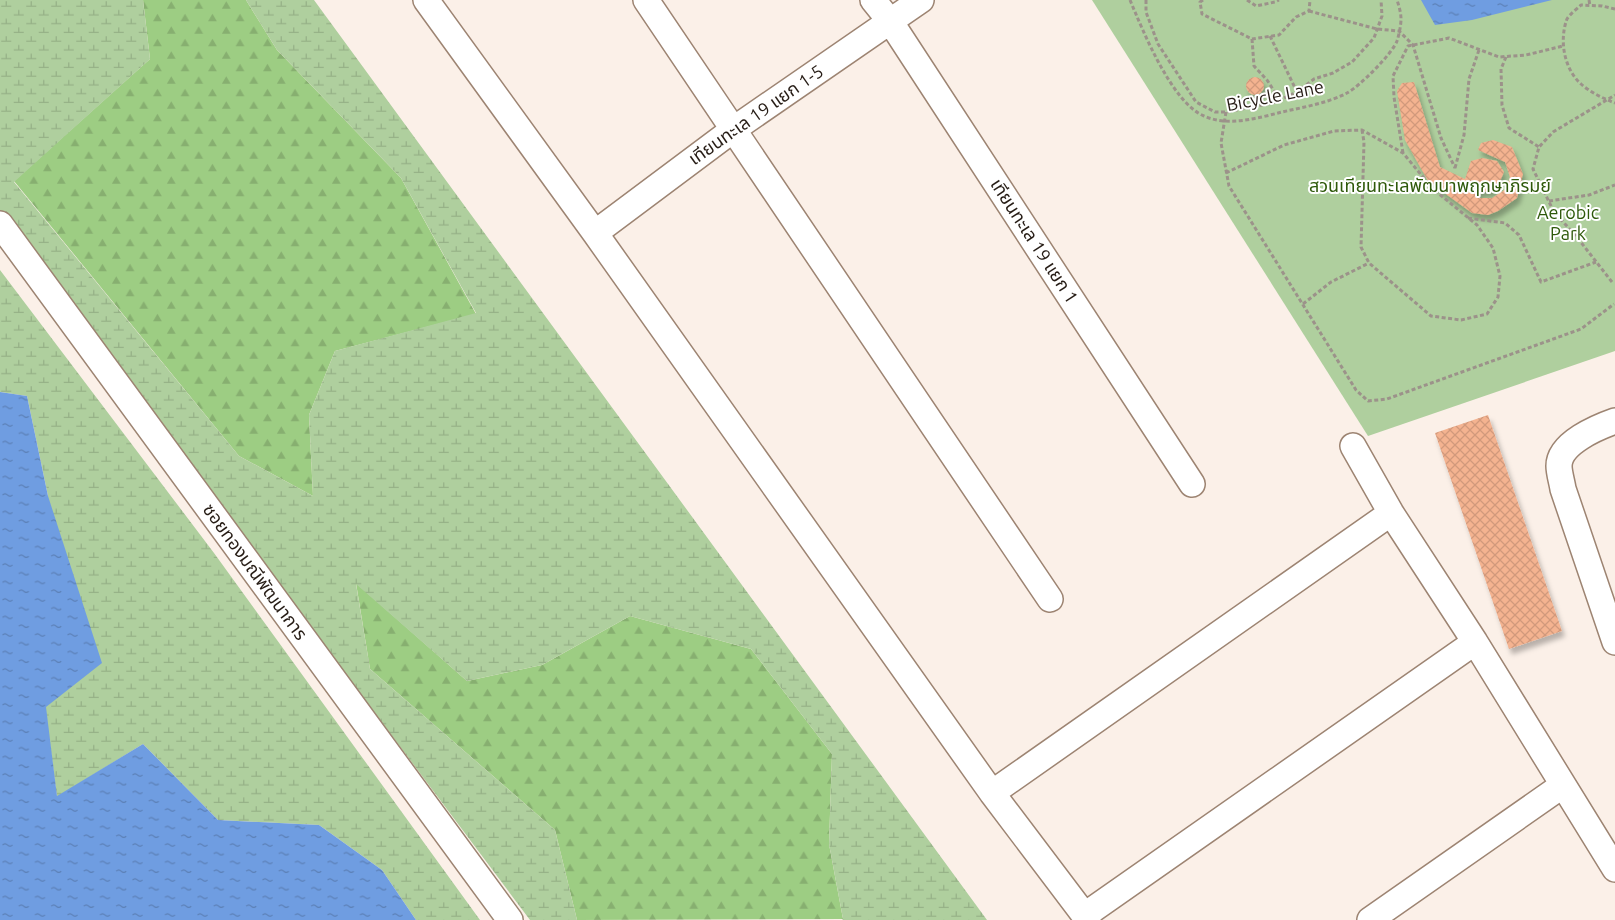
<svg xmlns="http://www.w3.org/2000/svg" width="1615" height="920" font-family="Ubuntu,'Noto Sans Thai',sans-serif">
<defs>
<pattern id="forest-firs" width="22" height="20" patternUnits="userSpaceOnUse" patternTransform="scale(1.25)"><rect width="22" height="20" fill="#9dcd83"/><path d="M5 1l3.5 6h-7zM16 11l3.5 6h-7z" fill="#87af70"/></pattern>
<pattern id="wetland-marsh" width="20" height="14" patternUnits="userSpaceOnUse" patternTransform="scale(1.25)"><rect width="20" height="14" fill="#afcf9e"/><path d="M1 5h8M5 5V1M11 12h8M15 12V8" fill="none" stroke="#96b187"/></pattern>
<pattern id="water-ripples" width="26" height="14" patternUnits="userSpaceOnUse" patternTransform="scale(1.25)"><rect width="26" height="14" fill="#6f9de1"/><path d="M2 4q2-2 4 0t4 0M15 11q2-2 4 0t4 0" fill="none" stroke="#5b7fb5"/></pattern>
<pattern id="building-cross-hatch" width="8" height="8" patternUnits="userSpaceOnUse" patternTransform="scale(1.25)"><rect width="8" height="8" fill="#f4b390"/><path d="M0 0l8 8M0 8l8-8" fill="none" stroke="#d1997b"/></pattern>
<filter id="shadow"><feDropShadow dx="3" dy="5.5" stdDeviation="2.5" flood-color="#0004"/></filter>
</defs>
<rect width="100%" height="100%" fill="#fbf0e8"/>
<!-- forest -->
<path fill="url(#forest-firs)" d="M 143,0 L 246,0 L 277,50 L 401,178 L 476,314 L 335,351 L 309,415 L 313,496 L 239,456 L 14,181 L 150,59 Z
M 356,583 L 467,681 L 542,665 L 630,616 L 751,649 L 832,754 L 829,844 L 843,919 L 577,920 L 555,830 L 370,669 Z"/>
<!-- wetland -->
<path fill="url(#wetland-marsh)" d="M 0,0 L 143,0 L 150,59 L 14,182 L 239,456 L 313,496 L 309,415 L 335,351 L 476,313 L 401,178 L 277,50 L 246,0 L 314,0 L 987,920 L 842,920 L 843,919 L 829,844 L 832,754 L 751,649 L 630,616 L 542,665 L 467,681 L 356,584 L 370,669 L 555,830 L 577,920 L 530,920 L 0,213 Z
M 0,270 L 214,553 L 480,920 L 416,920 L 382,870 L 319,825 L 218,820 L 143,744 L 57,797 L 45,707 L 48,496 L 27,396 L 0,392 Z"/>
<!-- green -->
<path fill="#afcf9e" d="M 1092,0 L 1615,0 L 1615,351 L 1368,436 Z"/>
<!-- water -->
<path fill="url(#water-ripples)" d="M 1421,0 L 1552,0 L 1472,20 L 1435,25 Z
M 0,392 L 27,396 L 48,496 L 102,663 L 46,707 L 57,796 L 143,744 L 218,820 L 319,825 L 382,870 L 416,920 L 0,920 Z"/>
<!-- building -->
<path fill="url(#building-cross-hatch)" filter="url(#shadow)" d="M1246 86a9 9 0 1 1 18 0a9 9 0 1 1-18 0Z
M 1414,82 L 1440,167 L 1465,179 L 1471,161 L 1482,158 L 1497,161 L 1504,172 L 1499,184 L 1493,191 L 1479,192 L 1477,198 L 1492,198 L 1506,189 L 1510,177 L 1505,162 L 1478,150 L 1481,143 L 1493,140 L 1512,147 L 1523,174 L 1517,198 L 1498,211 L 1488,215 L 1472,213 L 1428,181 L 1405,140 L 1397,91 L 1402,83 Z
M 1488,415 L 1562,631 L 1509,649 L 1435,433 Z"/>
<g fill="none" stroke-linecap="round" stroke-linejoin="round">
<!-- minor casing -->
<g stroke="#9d8472" stroke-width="28">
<path id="minor" d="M 426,0 L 595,233 L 992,793 L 1088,920
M 646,0 L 1050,599
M 873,0 L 890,21 L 1192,484
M 0,224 L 510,920
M 595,233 L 734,129 L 921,0
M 1615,421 C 1598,427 1559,443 1559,466 C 1559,473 1562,482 1563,489 L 1615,642
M 1353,446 L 1391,513 L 1475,642 L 1615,869
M 992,793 L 1391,513
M 1085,915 L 1475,642
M 1370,920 L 1563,785"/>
</g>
<!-- path -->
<path stroke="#9c928a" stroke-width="3" stroke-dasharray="4 2.5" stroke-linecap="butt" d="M 1130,0 C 1143,31 1172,103 1204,116 C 1228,127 1258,118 1282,112 C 1304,107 1328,103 1347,93 C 1360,86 1392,54 1397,41 C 1399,35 1401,25 1401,19 C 1401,13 1399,6 1397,0
M 1146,0 L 1146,12 L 1158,44 L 1196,102 L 1215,112 L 1226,112 L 1273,103 L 1297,92 L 1314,79 L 1333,73 L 1352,62 L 1374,38 L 1382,16 L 1381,0
M 1203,0 L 1200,2 L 1202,14 L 1252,39 L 1279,35 L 1296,17 L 1309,11 L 1310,0
M 1247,0 L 1256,6 L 1275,2 L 1279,0
M 1589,0 L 1590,6
M 1615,9 L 1602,6 L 1581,5 C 1577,9 1570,14 1567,19 C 1559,40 1564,69 1581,84 C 1590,92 1604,99 1615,103
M 1309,11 L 1377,29 L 1399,31 L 1413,45 L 1441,138 L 1455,168
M 1270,36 L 1297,92
M 1252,39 L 1254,66 L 1267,80 L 1280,100
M 1506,57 L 1501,69 L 1502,105 L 1509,128 L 1539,147
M 1226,112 L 1221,143 L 1229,186 L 1356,390 L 1368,401 L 1387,399 L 1581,329 L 1614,304
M 1403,153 L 1394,97 L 1393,76 L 1408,46 L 1449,38 L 1499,57 L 1526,55 L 1563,46
M 1455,168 L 1464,135 L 1469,79 L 1479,50
M 1226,173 L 1284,145 L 1334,131 L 1362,130 L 1403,153 L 1432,188 L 1477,225 L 1493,248 L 1500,276 L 1498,297 L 1487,314 L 1461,320 L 1431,316 L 1369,263 L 1361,247 L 1364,142 L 1362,130
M 1549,201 L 1589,195 L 1615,185
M 1468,218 L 1505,223 L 1519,235 L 1541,282 L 1596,262
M 1612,282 L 1576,236 L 1554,212 L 1533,169 L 1539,147 L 1553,132 L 1615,95
M 1303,304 L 1331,282 L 1369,263"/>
<!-- minor -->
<use href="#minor" stroke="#fff" stroke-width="25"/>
</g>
<g text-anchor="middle" stroke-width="4" stroke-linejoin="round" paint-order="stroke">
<!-- street labels -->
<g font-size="18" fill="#261c15" stroke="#fff">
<text transform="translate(1275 96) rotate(-11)" y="6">Bicycle Lane</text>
<text transform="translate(756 115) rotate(-35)" y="6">เทียนทะเล 19 แยก 1-5</text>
<text transform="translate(1034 241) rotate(57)" y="6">เทียนทะเล 19 แยก 1</text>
<text transform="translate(255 572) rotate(54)" y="6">ซอยทองมณีพัฒนาการ</text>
</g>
<!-- park labels -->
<g font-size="18" fill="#2e590a" stroke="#fff">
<text x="1430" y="192">สวนเทียนทะเลพัฒนาพฤกษาภิรมย์</text>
<text x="1568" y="219">Aerobic<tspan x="1568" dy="21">Park</tspan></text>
</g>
</g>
</svg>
